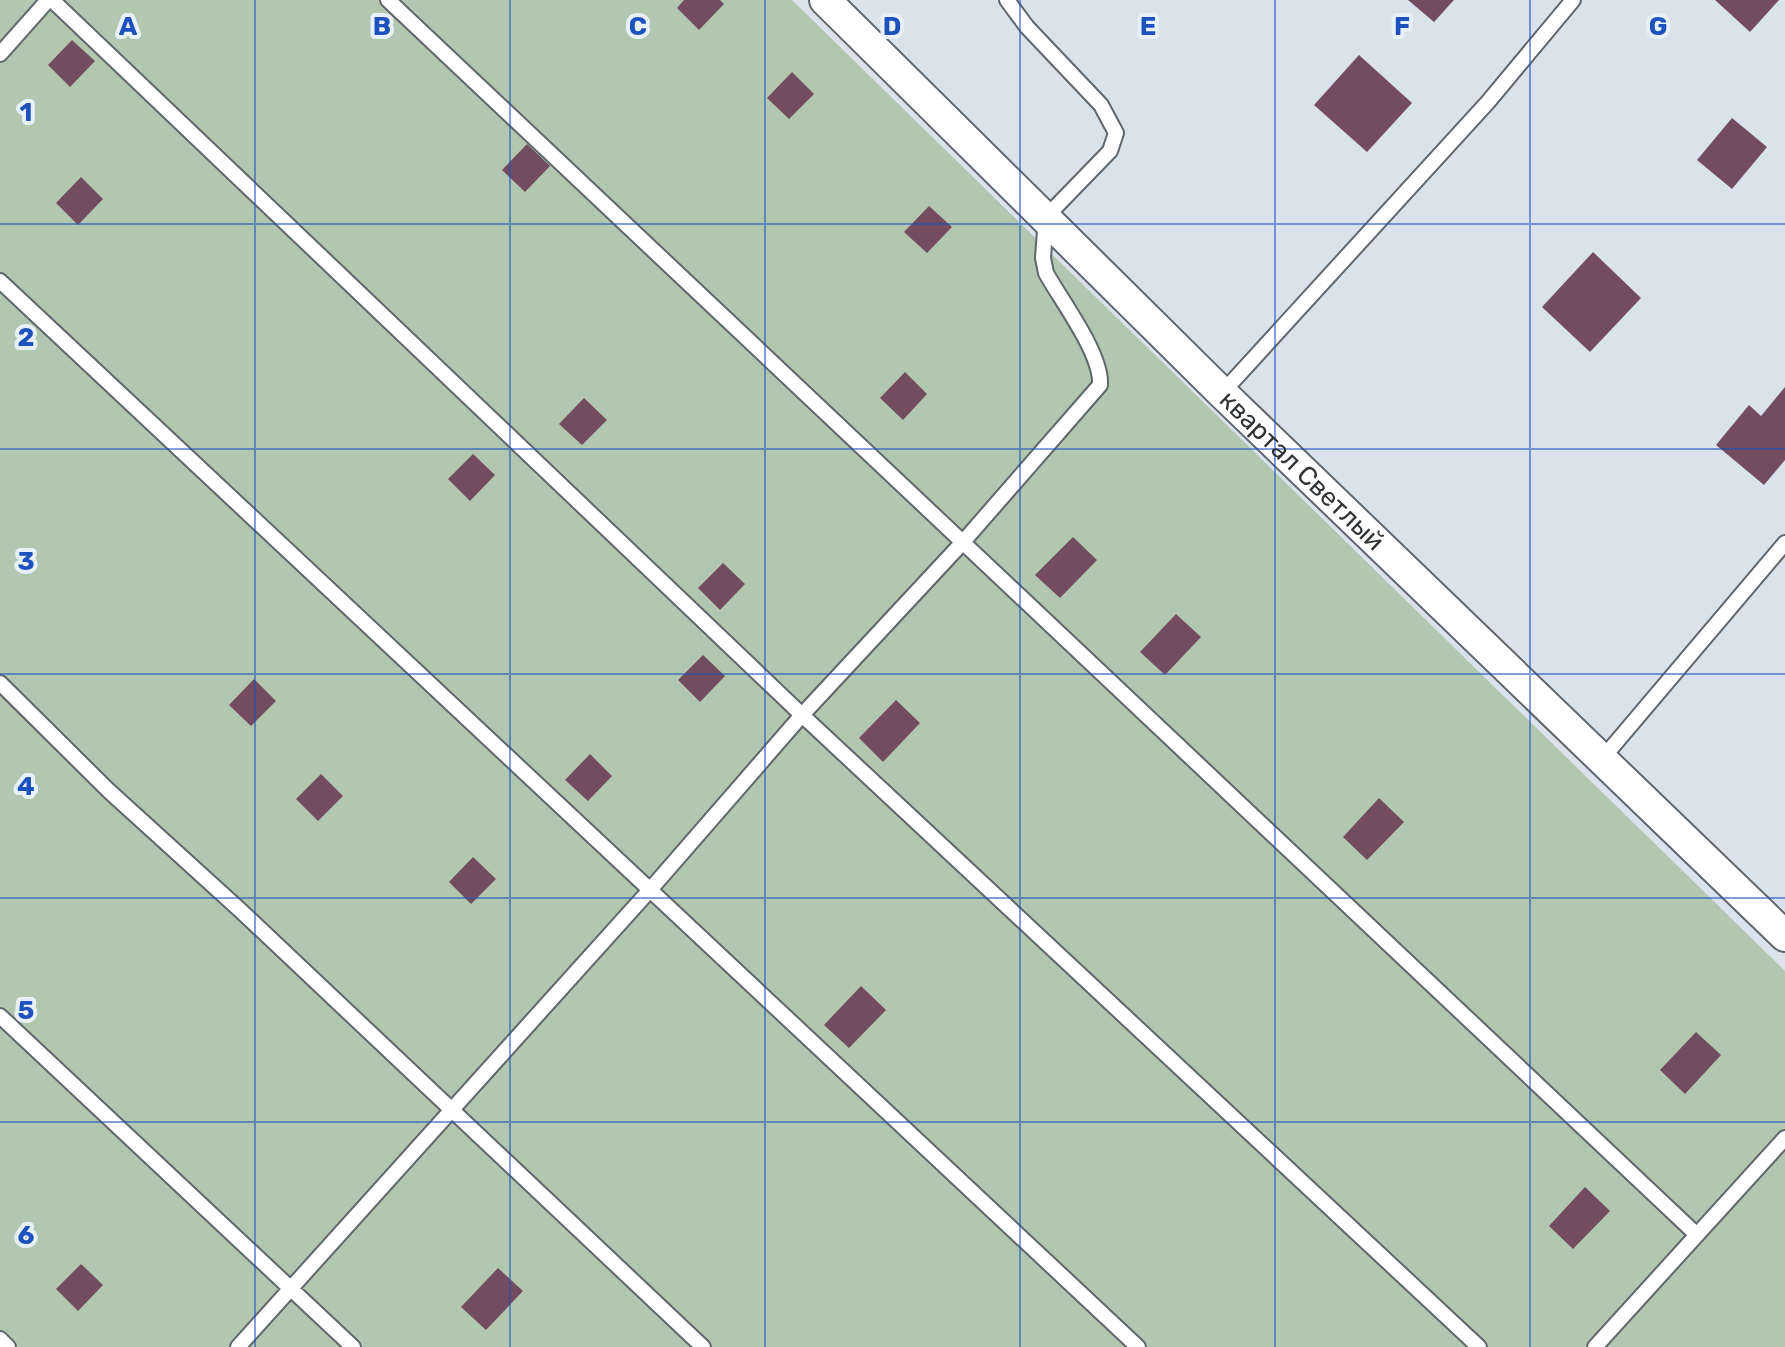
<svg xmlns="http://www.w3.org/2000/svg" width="1785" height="1347" font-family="Rubik,sans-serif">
<rect width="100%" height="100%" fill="#dae3eb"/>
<!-- green -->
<path fill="#b1c7b0" d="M 0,0 L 792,0 L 1785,971 L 1785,1347 L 0,1347 Z"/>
<!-- building -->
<path fill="#744c60" d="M 684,0 L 720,0 L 724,4 L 699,30 L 677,8 Z
M 1408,0 L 1454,0 L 1434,22 Z
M 1715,0 L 1779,0 L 1750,32 Z
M 72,40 L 95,61 L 70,87 L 48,65 Z
M 1359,55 L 1412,103 L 1367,152 L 1314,105 Z
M 792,72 L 814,94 L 789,119 L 767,98 Z
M 1732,118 L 1767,147 L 1732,189 L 1697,160 Z
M 527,144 L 550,166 L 525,192 L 502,170 Z
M 81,177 L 103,199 L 78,225 L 56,203 Z
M 929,206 L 952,227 L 927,253 L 904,232 Z
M 1593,252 L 1641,298 L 1590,352 L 1542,307 Z
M 905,372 L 927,394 L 903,420 L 880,398 Z
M 1785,387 L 1785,460 L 1764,485 L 1716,445 L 1749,405 L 1761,416 Z
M 584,398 L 607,420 L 582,445 L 559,424 Z
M 473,454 L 495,475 L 470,501 L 448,479 Z
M 1073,537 L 1097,560 L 1060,598 L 1035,575 Z
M 723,563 L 745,584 L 720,610 L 698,588 Z
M 1176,614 L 1201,637 L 1165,675 L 1140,652 Z
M 703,655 L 725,676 L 700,702 L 678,680 Z
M 254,679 L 276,701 L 251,726 L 229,705 Z
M 896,700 L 920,723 L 883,762 L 859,738 Z
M 590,754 L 612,776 L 588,801 L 565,780 Z
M 321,774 L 343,796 L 318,821 L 296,799 Z
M 1379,798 L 1404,822 L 1367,860 L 1343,837 Z
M 473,857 L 496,879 L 471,904 L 449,882 Z
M 861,986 L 886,1010 L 849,1048 L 824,1025 Z
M 1696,1032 L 1721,1055 L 1685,1094 L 1660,1070 Z
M 1585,1187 L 1610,1211 L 1573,1249 L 1549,1226 Z
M 81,1264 L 103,1285 L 78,1311 L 56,1289 Z
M 498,1268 L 523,1291 L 486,1330 L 461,1307 Z"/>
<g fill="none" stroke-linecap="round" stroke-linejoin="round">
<!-- service casing -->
<g stroke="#5f666d" stroke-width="18">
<path id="service" d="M 52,0 L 802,715 L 1479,1347
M 388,0 L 1697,1235
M 0,54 L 48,0
M 0,281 L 1138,1347
M 1222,393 L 1488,102 L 1573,0
M 0,683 L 109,791 L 240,910 L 703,1347
M 1602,759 L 1785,543
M 0,1016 L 353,1347
M 0,1339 L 8,1347
M 238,1347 L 649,891 L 802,715 L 963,542 L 1100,385 C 1102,354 1062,302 1046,273 L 1043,258 L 1046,217 L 1110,151 L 1116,133 L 1101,105 L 1027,27 L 1007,0
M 1595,1347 L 1785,1138"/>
</g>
<!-- minor casing -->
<g stroke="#5f666d" stroke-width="34">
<g id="minor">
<path id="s1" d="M 825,0 L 1222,393 L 1785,936"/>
</g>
</g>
<!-- service -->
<use href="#service" stroke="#fff" stroke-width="14"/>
<!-- minor -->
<use href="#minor" stroke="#fff" stroke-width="30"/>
</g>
<!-- grid -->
<path fill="none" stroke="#1d51bd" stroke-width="2" stroke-opacity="0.55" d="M 255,0 L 255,1347M 510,0 L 510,1347M 765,0 L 765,1347M 1020,0 L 1020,1347M 1275,0 L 1275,1347M 1530,0 L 1530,1347M 0,224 L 1785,224M 0,449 L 1785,449M 0,674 L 1785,674M 0,898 L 1785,898M 0,1122 L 1785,1122"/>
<g text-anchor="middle" stroke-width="8" stroke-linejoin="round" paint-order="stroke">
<!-- street labels -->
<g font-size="26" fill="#303336" stroke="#e8f0f8">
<text dy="9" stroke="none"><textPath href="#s1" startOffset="670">квартал Светлый</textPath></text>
</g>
</g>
<g font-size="26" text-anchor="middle" font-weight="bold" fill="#1d51bd" stroke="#e8f0f8" stroke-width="8" stroke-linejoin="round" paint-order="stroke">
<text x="128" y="35">A</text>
<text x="382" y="35">B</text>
<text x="638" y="35">C</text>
<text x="892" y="35">D</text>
<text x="1148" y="35">E</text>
<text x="1402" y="35">F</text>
<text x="1658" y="35">G</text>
<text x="26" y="121">1</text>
<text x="26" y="346">2</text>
<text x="26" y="570">3</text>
<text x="26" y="795">4</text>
<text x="26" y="1019">5</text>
<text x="26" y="1244">6</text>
</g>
</svg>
